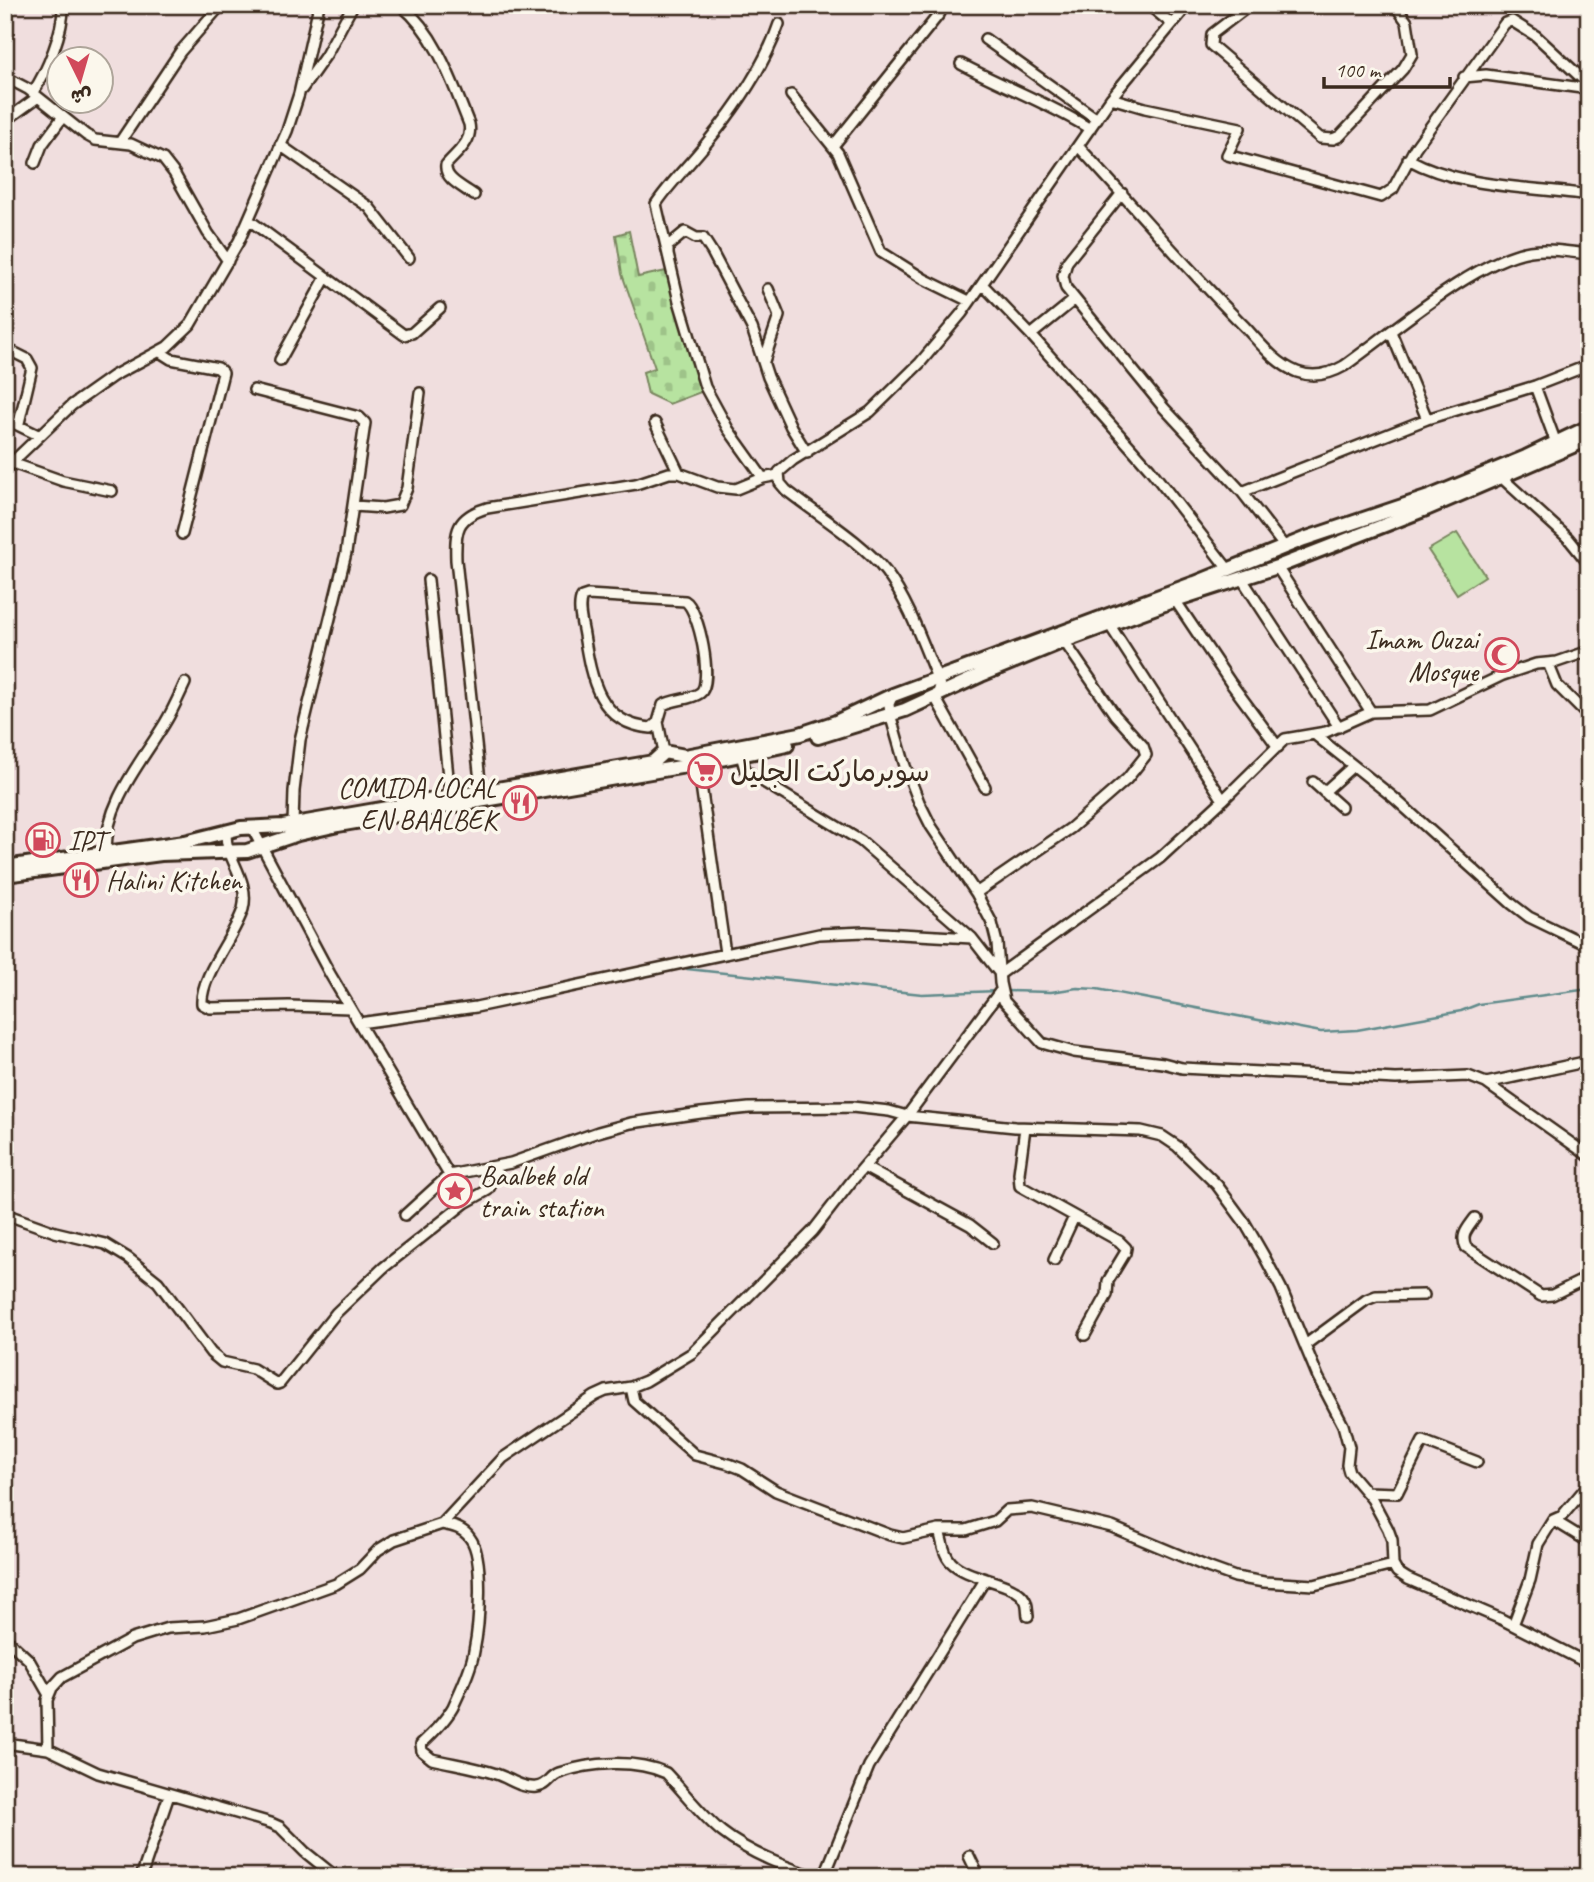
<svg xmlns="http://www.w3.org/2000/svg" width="1594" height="1882" font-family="Caveat,'Playpen Sans Arabic',sans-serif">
<defs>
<pattern id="cemetery-stones" width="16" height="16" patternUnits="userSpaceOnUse" patternTransform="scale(1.75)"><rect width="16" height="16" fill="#b7e3a0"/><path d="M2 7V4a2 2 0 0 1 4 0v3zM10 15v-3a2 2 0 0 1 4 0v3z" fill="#9ec389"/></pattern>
</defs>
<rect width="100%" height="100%" fill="#f0dede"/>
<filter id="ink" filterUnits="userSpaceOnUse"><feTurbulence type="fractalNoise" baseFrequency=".0143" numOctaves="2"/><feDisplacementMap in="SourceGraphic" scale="14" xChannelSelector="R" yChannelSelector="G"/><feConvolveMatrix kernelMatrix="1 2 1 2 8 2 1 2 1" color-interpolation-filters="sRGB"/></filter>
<g filter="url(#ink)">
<!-- cemetery -->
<path fill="url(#cemetery-stones)" stroke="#79865f" stroke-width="2" d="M 629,231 L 638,277 L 671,270 L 701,392 L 669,404 L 648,394 L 643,372 L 655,368 L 622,274 L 616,235 Z"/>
<!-- pitch -->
<path fill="#b7e3a0" stroke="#79865f" stroke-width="2" d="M 1457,533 L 1485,576 L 1457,594 L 1428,550 Z"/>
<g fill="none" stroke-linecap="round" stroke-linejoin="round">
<!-- stream -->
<path stroke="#618b8b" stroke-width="2.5" d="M 687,969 L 922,994 L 997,991
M 1004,991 L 1051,992 L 1077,988 L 1097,989 L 1321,1032 L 1357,1030 L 1461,1011 L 1479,1004 L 1589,989"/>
<!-- minor casing -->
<g stroke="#3b2a1e" stroke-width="14">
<path id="minor" d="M 401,5 C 437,35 452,82 469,124 C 473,142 457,152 446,165 C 444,179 463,187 474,195
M 1149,5 L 1172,24
M 1250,5 L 1212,34 L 1211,45 L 1320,138 L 1333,139 L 1340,136 L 1403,69 L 1412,54 L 1407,22 L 1395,5
M 985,39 L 1097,119
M 961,64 C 1004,87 1049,103 1090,129
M 5,77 L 28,89 L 86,135 L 95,140 L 131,144 L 163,159 L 174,173 L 208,233 L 228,261
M 1464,77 L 1486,75 L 1589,89
M 302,89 L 326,55 L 353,5
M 33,92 C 47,72 64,30 63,5
M 791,95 L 838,153 L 881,252 L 924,279 L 969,301
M 1111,98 L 1145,108 L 1240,128 L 1227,155 L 1381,197 L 1393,189 L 1415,148 L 1505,23 L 1512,21 L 1536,36 L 1589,85
M 5,121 L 38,97
M 120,142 L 180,52 L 221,5
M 280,145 L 369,207 L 409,258
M 833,146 L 940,13
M 1078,146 C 1134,206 1187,269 1245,327 C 1260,343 1276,364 1297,372 C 1313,378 1330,374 1344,366 C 1391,333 1475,260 1530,251 C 1550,248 1569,252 1589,254
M 1408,159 C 1463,189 1529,186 1589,195
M 35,163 L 42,145 L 62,118
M 1122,193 L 1067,262 L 1063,276 L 1066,288 L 1164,408 L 1242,492 L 1284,546
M 249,220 L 404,335 L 412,333 L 440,308
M 668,255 L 668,246 L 685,232 L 696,238 L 703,238 L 712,252 L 752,328 L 768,377 L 791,427 L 807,453
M 982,284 L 1031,335 L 1150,469 L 1228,569
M 1391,332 L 1427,419
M 1031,335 L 1074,300
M 5,348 L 27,359 L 32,368 L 19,423
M 160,352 L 171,359 L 218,368 L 223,373 L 182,534
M 280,360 L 326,277
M 764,361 L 779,316 L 768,289
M 1535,386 L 1556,443
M 254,390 L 359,417 L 365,423 L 346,553 L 300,740 L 294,791 L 293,824
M 5,419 L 38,435
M 655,423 L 679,473
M 12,463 L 63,481 L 112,491
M 5,469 L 72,405 L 113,376 L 167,347 L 190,325 L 239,241 L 287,131 L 299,94 L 319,5
M 763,478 L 728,429 L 705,387 L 679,301 L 656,204 C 670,183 689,165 705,145 C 735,109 764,68 779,24
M 1502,478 L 1568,538 L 1589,564
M 1242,492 L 1427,419 L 1535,386 L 1589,365
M 354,506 L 383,508 L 400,505 L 407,488 L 420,393
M 1277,567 L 1371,712
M 1242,579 L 1339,727
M 428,580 L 450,796
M 1175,600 L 1230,682 L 1278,747
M 1109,624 L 1223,800
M 1548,663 L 1557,685 L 1589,717
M 893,695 L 889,704 L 890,714 L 905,766 L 919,802 L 931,826 L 976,893 L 992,923 L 997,943 L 1000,983 L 1004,1001 L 1042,1043 L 1074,1052 L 1163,1063 L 1182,1068 L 1396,1079 L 1468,1076 L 1486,1083 L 1589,1156
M 937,696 L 940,686 L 937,678 C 922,642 909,603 886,572 C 863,542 816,514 786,490 L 780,483 L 779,472 L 793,460 L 870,412 L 920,363 L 962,313 L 1111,98 L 1188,5
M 935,697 L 985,787
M 658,722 L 651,728 C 598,724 591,677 584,635 C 582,623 577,607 582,597 L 588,595 L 685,601 C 699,609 714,683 700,693 C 690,700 674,699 663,705 L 658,722 L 664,752
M 1314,734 L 1393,797 L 1512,904 L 1529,917 L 1589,946
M 741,755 L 745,769 L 752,775 L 861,841 L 972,938 L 1000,974 L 1160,858 L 1223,800 L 1285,739 L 1326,732 L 1371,712 L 1430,710 L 1503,675 L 1536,664 L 1557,662 L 1589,651
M 698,764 L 725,953
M 1313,782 L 1341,807
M 481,790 L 456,560 C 455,531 456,517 487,508 L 636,484 L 669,473 L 679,473 L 717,487 L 736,489 L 763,478 L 778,475
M 1324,792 L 1353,766
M 252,828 L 330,974 L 449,1175
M 227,831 C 221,853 251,878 243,909 C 235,936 200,976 202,1004 L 210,1008 L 289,1006 L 350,1008
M 106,851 C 106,801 141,763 165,723 C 173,710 179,696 185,683
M 976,893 L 1071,828 L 1127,779 L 1146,755 L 1143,746 L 1115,715 L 1064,641
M 359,1023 L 476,1007 L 819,934 L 865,932 L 972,938
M 1486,1083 L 1589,1061
M 1025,1128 L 1019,1173 L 1020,1186 L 1119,1241 L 1126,1248 L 1125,1253 L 1108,1281 L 1107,1295 L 1085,1335
M 864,1167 L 970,1225 L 993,1243
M 5,1214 L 55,1232 L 105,1244 L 128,1258 L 158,1282 L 211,1353 L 222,1362 L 253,1369 L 277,1384 L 280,1383 L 336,1313 L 383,1268 L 465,1203 L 488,1190 L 494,1179 L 497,1167
M 405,1215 L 449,1175 L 511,1163 L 598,1132 L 631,1123 L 701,1113 L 749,1108 L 852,1107 L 889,1111 L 907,1116 L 1015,1127 L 1141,1131 L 1162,1136 L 1177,1146 L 1217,1185 L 1245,1223 L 1264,1256 L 1281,1288 L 1318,1377 L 1343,1425 L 1349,1447 L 1347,1465 L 1349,1472 L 1372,1499 L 1388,1529 L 1392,1540 L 1393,1565
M 1475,1218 C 1468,1228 1460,1235 1466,1247 L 1541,1296 L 1552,1295 L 1589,1277
M 1054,1260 L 1074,1217
M 1305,1345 L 1366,1300 L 1376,1296 L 1424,1295
M 631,1387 L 634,1401 L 695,1455 L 729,1464 L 742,1469 L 776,1491 L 890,1535 L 903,1538 L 939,1530 L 966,1530 L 995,1521 L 1007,1510 L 1032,1508 L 1112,1527 L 1210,1568 L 1235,1577 L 1264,1582 L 1314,1585 L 1393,1565 L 1397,1572 L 1408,1579 L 1501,1619 L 1589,1664
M 1366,1492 L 1397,1493 L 1423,1441 L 1477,1462
M 1553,1520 L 1589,1542
M 442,1524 C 453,1526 463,1528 470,1538 C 485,1557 479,1627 474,1651 C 471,1670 461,1689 453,1707 C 445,1721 433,1733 421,1744 L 422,1751 L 432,1759 C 453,1764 475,1767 496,1774 C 509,1778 522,1789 537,1787 C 548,1786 550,1776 559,1773 C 591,1762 635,1759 666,1773 C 684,1792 703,1817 722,1832 C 746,1851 791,1871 820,1877
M 939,1530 C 942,1540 943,1554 951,1562 C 968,1580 1016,1581 1025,1600 C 1028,1604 1027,1611 1028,1616
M 1513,1625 L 1530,1580 L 1538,1544 L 1553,1520 L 1562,1516 L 1589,1484
M 5,1638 L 29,1660 L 49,1695
M 5,1743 L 48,1749 L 98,1773 L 271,1823 L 280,1827 L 305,1852 L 336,1877
M 48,1749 L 47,1700 L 52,1688 L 62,1677 L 132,1639 L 168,1628 L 205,1626 L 238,1619 L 336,1584 L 360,1569 L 378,1550 L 394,1540 L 442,1524 L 503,1458 L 595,1396 L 606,1391 L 631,1387 L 646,1381 L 692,1353 L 813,1231 L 851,1182 L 907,1116 L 1001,990
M 969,1856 L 979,1877
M 141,1877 L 169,1795
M 824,1877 L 869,1766 L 985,1580"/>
</g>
<!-- secondary casing -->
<g stroke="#3b2a1e" stroke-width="18">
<path id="secondary" d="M 818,737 L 905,710 L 981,675 L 1064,641 L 1175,600 L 1277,567 L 1426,509 L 1589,439
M 5,867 L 185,842 L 241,828 L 283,826 L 653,762 L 664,752 L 685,756 L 800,734 L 836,722 L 893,695 L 1195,583 L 1304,539 L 1429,497 L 1526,457 L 1589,427
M 5,875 L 161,854 L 247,851 L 298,834 L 338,825 L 698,764 L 787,745"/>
</g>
<!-- minor -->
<use href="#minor" stroke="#fbf7ec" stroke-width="9"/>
<!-- secondary -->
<use href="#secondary" stroke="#fbf7ec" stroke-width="12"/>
</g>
</g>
<!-- icons -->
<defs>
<g id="mosque-ring" transform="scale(1.75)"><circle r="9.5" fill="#fbf7ec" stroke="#d1495b" stroke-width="1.5"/><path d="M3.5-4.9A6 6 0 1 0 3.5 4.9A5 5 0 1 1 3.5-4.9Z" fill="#d1495b"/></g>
<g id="supermarket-ring" transform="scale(1.75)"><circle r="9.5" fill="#fbf7ec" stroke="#d1495b" stroke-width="1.5"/><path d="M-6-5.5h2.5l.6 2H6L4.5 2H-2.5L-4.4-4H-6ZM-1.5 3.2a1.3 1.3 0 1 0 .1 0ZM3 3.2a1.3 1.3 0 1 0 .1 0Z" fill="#d1495b"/></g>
<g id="restaurant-ring" transform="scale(1.75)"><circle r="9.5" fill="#fbf7ec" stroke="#d1495b" stroke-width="1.5"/><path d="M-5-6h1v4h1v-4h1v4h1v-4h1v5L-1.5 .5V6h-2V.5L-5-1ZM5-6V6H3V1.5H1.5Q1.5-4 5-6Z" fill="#d1495b"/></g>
<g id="fuel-ring" transform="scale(1.75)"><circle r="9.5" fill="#fbf7ec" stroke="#d1495b" stroke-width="1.5"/><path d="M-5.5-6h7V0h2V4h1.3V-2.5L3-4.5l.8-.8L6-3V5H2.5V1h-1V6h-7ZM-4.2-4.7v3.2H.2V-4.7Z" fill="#d1495b"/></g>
<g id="sight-ring" transform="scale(1.75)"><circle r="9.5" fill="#fbf7ec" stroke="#d1495b" stroke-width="1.5"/><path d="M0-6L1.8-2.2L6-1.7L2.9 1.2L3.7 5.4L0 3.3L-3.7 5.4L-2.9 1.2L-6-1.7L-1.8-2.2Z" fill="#d1495b"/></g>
</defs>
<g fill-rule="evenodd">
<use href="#mosque-ring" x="1502" y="655"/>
<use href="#supermarket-ring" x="705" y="771"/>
<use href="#restaurant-ring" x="520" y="803"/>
<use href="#fuel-ring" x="43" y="840"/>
<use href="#restaurant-ring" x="81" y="880"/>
<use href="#sight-ring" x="455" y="1191"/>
</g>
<g text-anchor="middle" stroke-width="7" stroke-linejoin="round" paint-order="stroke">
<!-- poi labels -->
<g font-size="28" fill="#3b2a1e" stroke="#fbf7ec" text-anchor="start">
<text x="1478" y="649" text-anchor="end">Imam Ouzai<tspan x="1478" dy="32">Mosque</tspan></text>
<text x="730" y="781">سوبرماركت الجليل</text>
<text x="496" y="797" text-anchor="end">COMIDA LOCAL<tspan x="496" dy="32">EN BAALBEK</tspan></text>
<text x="68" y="850">IPT</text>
<text x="106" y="890">Halini Kitchen</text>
<text x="480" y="1185">Baalbek old<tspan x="480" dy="32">train station</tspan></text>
</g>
</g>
<!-- margin -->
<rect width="1594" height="1882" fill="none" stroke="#fbf7ec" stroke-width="28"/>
<rect x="14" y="14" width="1566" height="1854" fill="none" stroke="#3b2a1e" stroke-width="2.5" filter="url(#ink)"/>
<!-- north arrow -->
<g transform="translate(80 80) rotate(175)"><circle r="33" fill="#fbf7ec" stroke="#aea59a" stroke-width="2"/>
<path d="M0-5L12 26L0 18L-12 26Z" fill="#d1495b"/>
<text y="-10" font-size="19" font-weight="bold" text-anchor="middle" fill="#3b2a1e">ش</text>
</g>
<!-- scale -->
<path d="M1324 77v10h126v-10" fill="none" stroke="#3b2a1e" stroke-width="3.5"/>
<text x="1335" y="77" font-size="21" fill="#3b2a1e" stroke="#fbf7ec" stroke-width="5" paint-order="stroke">100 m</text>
</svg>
